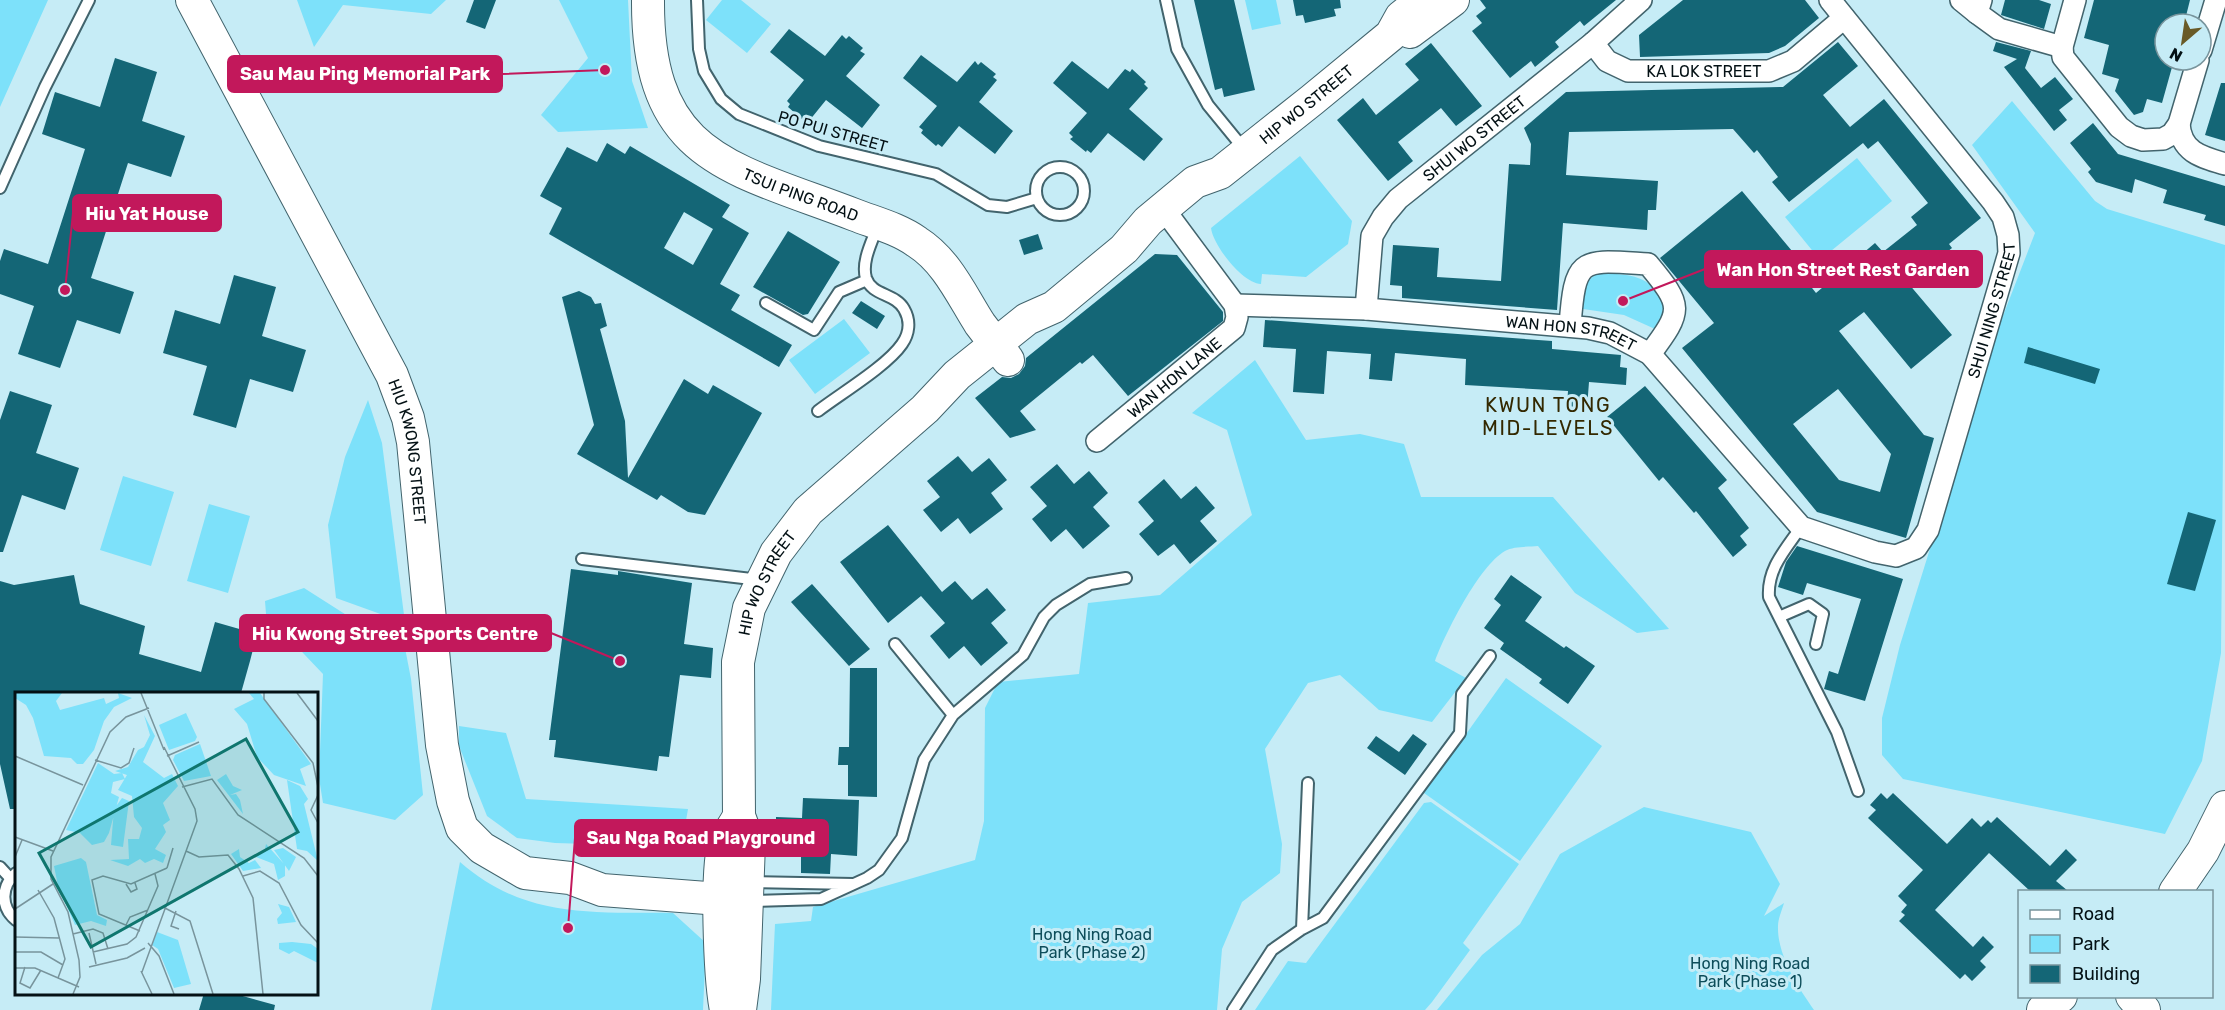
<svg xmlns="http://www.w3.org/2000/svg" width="2225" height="1010" font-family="Rubik,sans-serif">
<rect width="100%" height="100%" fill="#c6ecf6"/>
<!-- green -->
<path fill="#7de1fa" d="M 0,0 L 48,0 L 0,107 Z
M 297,0 L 446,0 L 431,14 L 343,5 L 314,47 Z
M 559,0 L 628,0 L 632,81 L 648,128 L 558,132 L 541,115 L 588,58 Z
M 722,0 L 741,0 L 771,24 L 747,53 L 706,20 Z
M 1245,0 L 1276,0 L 1281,24 L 1252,30 Z
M 2012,101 L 2095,201 L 2107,209 L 2225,245 L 2221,653 L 2202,761 L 2165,834 L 1903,779 L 1882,755 L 1882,718 L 1900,645 L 2001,321 L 2035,233 L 1972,145 Z
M 1300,156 L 1352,221 L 1348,244 L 1306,277 L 1262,274 L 1261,284 C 1242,283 1213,245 1211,228 Z
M 1857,158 L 1892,201 L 1820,260 L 1785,217 Z
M 1601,273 C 1630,275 1652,274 1663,305 L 1662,319 L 1655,329 L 1624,315 L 1583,309 C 1584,293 1583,278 1601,273 Z
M 844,319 L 870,353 L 815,394 L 789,360 Z
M 1255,360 L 1306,440 L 1360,434 L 1404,444 L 1421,497 L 1553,497 L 1669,629 L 1637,633 L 1575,593 L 1538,546 C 1529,547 1514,546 1505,551 C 1479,566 1446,632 1435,661 L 1466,678 L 1432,722 L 1379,710 L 1340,675 L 1308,683 L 1265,749 L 1282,844 L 1280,873 L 1242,902 L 1222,949 L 1217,1010 L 771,1010 L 775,924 L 811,921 L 813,907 L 975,860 L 984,821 L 985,708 L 998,682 L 1079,674 L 1088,603 L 1160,595 L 1252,515 L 1227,430 L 1192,413 Z
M 368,400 L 382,443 L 404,615 L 386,616 L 336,598 L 328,525 L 345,457 Z
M 123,476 L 174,492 L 151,566 L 100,550 Z
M 209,504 L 250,516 L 228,593 L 187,581 Z
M 304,588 L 359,623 L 400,622 L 411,679 L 423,795 L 395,820 L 323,803 L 319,778 L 323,674 L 266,614 L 265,601 Z
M 1506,678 L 1602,746 L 1520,861 L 1424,793 Z
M 459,726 L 506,733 L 526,799 L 688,809 L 684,832 L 671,841 L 657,846 L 555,843 L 517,838 L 487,816 L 459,746 Z
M 1431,802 L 1519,864 L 1463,943 L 1470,950 L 1432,1002 L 1425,1010 L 1255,1010 L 1288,961 L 1306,963 L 1424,803 Z
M 1644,807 L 1751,832 L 1780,884 L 1764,916 L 1784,903 C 1782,910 1778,919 1778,926 C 1777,955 1798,987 1814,1010 L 1437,1010 L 1482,955 L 1520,924 L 1560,854 Z
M 460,862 C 525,919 592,912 673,913 L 706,943 L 703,1010 L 431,1010 Z"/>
<!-- building -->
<path fill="#146676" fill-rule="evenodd" d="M 474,0 L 496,0 L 485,29 L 466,22 Z
M 1194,0 L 1234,0 L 1255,90 L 1224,97 L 1222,88 L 1215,90 Z
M 1293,0 L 1340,0 L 1341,8 L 1334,9 L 1336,16 L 1305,23 L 1303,15 L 1296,16 Z
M 1480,0 L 1616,0 L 1584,26 L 1580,21 L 1555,42 L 1559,47 L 1535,67 L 1531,61 L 1510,78 L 1472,31 L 1482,23 L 1476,16 L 1486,8 Z
M 1683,0 L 1805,0 L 1819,18 L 1785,46 L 1769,53 L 1640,57 L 1639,35 Z
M 2005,0 L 2039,0 L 2051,4 L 2044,29 L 2001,15 Z
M 2094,0 L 2190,0 L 2184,24 L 2165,24 L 2165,60 L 2174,60 L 2162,103 L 2147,99 L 2143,112 L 2134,115 L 2115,91 L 2119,79 L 2102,74 L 2109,45 L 2084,38 Z
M 789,29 L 825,56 L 842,35 L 846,39 L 849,36 L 863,48 L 860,51 L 865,54 L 846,76 L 880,105 L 862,128 L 826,100 L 809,121 L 805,118 L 803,120 L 788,107 L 790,104 L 787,101 L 804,80 L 770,52 Z
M 1838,42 L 1858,66 L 1823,95 L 1850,127 L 1884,99 L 1981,218 L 1949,244 L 1952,248 L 1908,283 L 1952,335 L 1911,369 L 1864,312 L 1839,331 L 1924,435 L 1934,438 L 1906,538 L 1817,512 L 1682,348 L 1714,323 L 1660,258 L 1742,191 L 1792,251 L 1786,255 L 1816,293 L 1875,243 L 1883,252 L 1917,225 L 1911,217 L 1928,203 L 1878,141 L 1868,149 L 1863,143 L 1789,202 L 1772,182 L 1778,177 L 1757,150 L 1754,153 L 1733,129 L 1569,132 L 1566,175 L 1658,181 L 1656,210 L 1648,210 L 1647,230 L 1563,223 L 1557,310 L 1402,298 L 1402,286 L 1390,285 L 1393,245 L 1439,248 L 1437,277 L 1501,281 L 1509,164 L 1530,165 L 1531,144 L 1524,128 L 1566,92 L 1783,87 ZM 1838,389 L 1891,454 L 1880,492 L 1839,480 L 1793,424 Z
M 1996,42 L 2031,51 L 2025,68 L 2041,88 L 2055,77 L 2073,99 L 2059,110 L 2067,120 L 2054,131 L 2004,67 L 2017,59 L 1993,51 Z
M 1431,43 L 1482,106 L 1456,126 L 1441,108 L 1398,142 L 1413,161 L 1388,181 L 1337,120 L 1363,98 L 1376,115 L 1419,80 L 1405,64 Z
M 921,55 L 957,82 L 975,61 L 978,65 L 981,62 L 996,74 L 993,77 L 997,80 L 979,102 L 1013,131 L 995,154 L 959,126 L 942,147 L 938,144 L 936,146 L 921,133 L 923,130 L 919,127 L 937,106 L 903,78 Z
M 115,58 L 157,72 L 142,121 L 185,136 L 171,177 L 128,163 L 91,278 L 134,292 L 120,334 L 77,320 L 60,368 L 18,354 L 34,306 L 0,294 L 0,261 L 4,249 L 48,264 L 85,149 L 42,134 L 55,92 L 100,107 Z
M 1072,61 L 1108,89 L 1125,69 L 1130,72 L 1132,69 L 1146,82 L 1144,84 L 1148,88 L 1129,109 L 1163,139 L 1144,161 L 1108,133 L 1091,153 L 1087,150 L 1086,152 L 1070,139 L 1073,137 L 1069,133 L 1087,113 L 1053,83 Z
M 2221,83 L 2225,83 L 2225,141 L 2205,135 Z
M 2093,123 L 2118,154 L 2225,186 L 2225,226 L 2204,220 L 2206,215 L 2163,203 L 2167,190 L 2135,179 L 2132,193 L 2096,182 L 2088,172 L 2091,169 L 2070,143 Z
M 607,143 L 625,154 L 630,146 L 730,205 L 722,217 L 749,233 L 720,284 L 740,295 L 731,310 L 792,345 L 779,367 L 549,234 L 562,208 L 540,196 L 567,147 L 597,162 ZM 684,212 L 713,229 L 693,265 L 664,248 Z
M 788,231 L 840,262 L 808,314 L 803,315 L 753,287 Z
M 1038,234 L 1043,249 L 1024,255 L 1019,240 Z
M 1155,254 L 1177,255 L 1223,312 L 1223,321 L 1128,396 L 1093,355 L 1082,364 L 1080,362 L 1020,411 L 1036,430 L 1010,438 L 975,398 L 1002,377 L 1011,378 L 1019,374 L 1025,366 L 1026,358 Z
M 234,275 L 276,287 L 262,336 L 306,350 L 293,392 L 250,379 L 236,428 L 193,415 L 207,366 L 163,353 L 175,310 L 220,324 Z
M 579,291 L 591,297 L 595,304 L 601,303 L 607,326 L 600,329 L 625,421 L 628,478 L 684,379 L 708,394 L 713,385 L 762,413 L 705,515 L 688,512 L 661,495 L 657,500 L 577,454 L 594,425 L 562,297 Z
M 861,301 L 885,316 L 877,329 L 852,313 Z
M 1265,320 L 1552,341 L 1552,349 L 1621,355 L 1620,367 L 1627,368 L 1626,385 L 1589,382 L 1587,408 L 1567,406 L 1568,391 L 1465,385 L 1466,359 L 1395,353 L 1392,381 L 1369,379 L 1371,354 L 1327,351 L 1324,394 L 1293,392 L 1296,349 L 1263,347 Z
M 2028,347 L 2100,369 L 2095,384 L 2024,363 Z
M 1645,386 L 1727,480 L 1718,488 L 1749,528 L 1740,536 L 1747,545 L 1733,557 L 1696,511 L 1694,513 L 1663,477 L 1659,481 L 1607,417 Z
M 10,391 L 52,405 L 36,453 L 79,468 L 65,510 L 22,495 L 3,552 L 0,552 L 0,420 Z
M 958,456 L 972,472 L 989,458 L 1007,480 L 991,493 L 1003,509 L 970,534 L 958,518 L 941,532 L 923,510 L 940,497 L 927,481 Z
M 1057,464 L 1074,484 L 1089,471 L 1108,493 L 1093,507 L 1110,526 L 1083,549 L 1066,529 L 1051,542 L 1032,519 L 1047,506 L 1030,487 Z
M 1164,479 L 1181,499 L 1196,486 L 1215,508 L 1200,521 L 1217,541 L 1190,564 L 1174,544 L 1158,556 L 1139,534 L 1154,521 L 1138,502 Z
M 2188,512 L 2216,520 L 2195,591 L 2167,584 Z
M 888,525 L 942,592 L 955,581 L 972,600 L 987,588 L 1006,610 L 991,623 L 1008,643 L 981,666 L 964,646 L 949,659 L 930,636 L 945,623 L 921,596 L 888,623 L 840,562 Z
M 1797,546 L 1903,579 L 1865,701 L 1824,689 L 1829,671 L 1838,674 L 1861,599 L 1807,583 L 1803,595 L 1778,587 L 1786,562 Z
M 571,569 L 618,575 L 618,571 L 692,583 L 684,644 L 713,648 L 711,678 L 680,675 L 669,757 L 659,756 L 657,771 L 554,757 L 556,740 L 549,740 Z
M 74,575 L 80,604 L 145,626 L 139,654 L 201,672 L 215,622 L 257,634 L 250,661 L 241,693 L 16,693 L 16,809 L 10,809 L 0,764 L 0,581 L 14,585 Z
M 1511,575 L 1542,597 L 1525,621 L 1564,648 L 1566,646 L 1595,666 L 1568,704 L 1539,683 L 1542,679 L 1500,649 L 1504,643 L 1484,628 L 1501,605 L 1494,599 Z
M 812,584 L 870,649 L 849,666 L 791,602 Z
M 850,668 L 877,668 L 877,797 L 848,796 L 848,765 L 838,765 L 839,747 L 849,747 Z
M 1413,734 L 1427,744 L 1405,775 L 1367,748 L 1376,736 L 1399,752 Z
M 1881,793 L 1887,799 L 1893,793 L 1947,844 L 1972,818 L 1981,827 L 1988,820 L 1991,823 L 1997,817 L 2050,866 L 2066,849 L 2077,860 L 2056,881 L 2068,891 L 2030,891 L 1989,853 L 1935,910 L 1973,947 L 1983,936 L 1994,947 L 1980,961 L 1986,967 L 1972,981 L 1965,974 L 1960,979 L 1899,921 L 1905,915 L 1901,912 L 1907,905 L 1898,896 L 1923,870 L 1868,818 L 1876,810 L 1870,805 Z
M 803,798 L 859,800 L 857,856 L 831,854 L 830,874 L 801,873 L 801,853 L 776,852 L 776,817 L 802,818 Z
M 204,993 L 232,993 L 275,1005 L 274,1010 L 199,1010 Z"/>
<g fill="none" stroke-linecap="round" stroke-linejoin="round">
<!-- lane casing -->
<g stroke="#42646d" stroke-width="14">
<path id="lane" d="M 697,0 L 699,49 L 704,71 L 721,99 L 739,114 L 819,146 L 936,174 L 988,205 L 1007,207 L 1037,198
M 1166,0 L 1177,49 L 1208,105 L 1244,149
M1036 191a24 24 0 1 1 48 0a24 24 0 1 1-48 0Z
M 0,188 L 45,87 L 89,0
M 766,303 L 814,330 L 839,292 L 867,280
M 818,411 C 840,394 887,366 902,344 C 909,334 911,321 904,309 C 895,293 872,296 866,278 C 861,261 873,240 878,225
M 1801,527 C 1785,550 1767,569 1769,597 L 1837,732 L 1858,791
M 582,559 L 760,580
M 1779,617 L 1809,604 L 1823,614 L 1816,644
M 895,644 L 953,715
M 0,867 L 10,878
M 16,873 C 1,886 0,907 16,920
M 751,882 L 853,884
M 751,901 L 821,899 L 867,878 L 879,870 L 902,838 L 924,760 L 953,715 L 1023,655 L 1044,617 L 1056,605 L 1090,584 L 1126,578
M 1302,929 L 1308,783
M 1233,1010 L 1272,950 L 1302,929 L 1323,918 L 1460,733 L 1462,694 L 1490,656"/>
</g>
<!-- street casing -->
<g stroke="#42646d" stroke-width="24">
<g id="street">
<path d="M 1961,0 L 1977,13"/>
<path d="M 1981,0 L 1977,13 L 1999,29 L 2062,47"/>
<path d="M 2075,0 L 2062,47 L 2063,57 L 2119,127 L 2131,136 L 2143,140 L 2163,139 L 2172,134 L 2179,124 L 2198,60"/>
<path id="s1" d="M 1593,43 L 1607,61 L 1628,71 L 1769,71 L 1793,61 L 1844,18"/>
<path d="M 2201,50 L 2216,0"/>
<path d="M 2179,124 C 2181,152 2201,157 2225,164"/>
<path id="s2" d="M 1235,305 L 1366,309 L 1588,328 L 1610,333 L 1650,354 L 1801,527 L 1875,552 L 1896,556 L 1916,548 L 1928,530 L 2009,253 L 2008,235 L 2003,217 L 1993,202 L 1830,0"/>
<path id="s3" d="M 1366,309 L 1372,236 L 1383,217 L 1398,199 L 1593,43 L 1641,0"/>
<path d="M 1570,326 C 1575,255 1581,260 1648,264 C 1683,306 1683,310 1650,354"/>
<path id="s4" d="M 1097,441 L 1234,328 L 1237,317 L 1235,305 L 1163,208"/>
</g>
</g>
<!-- secondary casing -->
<g stroke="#42646d" stroke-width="34">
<g id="secondary">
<path id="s5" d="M 192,0 L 392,375 L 408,418 L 413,442 L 442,745 L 453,801 L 462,828 L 482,848 L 525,873 L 570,878 L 602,890 L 746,901"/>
<path id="s6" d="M 648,0 C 647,159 730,167 855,215 C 876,223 899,229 917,242 C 947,261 962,296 980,324 C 989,336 999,348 1008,360"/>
<path d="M 1410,32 L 1453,0"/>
<path d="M 2175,892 L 2203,851 L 2225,807"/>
<path d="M 2132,996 L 2144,1010"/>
<path d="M 726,1010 C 720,980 715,867 725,840 C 729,832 735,824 739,816"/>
<path id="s7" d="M 740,1010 L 744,979 L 749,843 L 739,816 L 738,662 L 749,608 L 776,553 L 808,511 L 925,409 L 957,375 L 1027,319 L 1054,307 L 1124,249 L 1148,221 L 1195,182 L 1220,173 L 1312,100 L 1391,35 L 1401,17 L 1422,0"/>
<path d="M 2043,1010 L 2061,996"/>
</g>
</g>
<!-- lane -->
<use href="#lane" stroke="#fff" stroke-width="10"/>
<!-- street -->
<use href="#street" stroke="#fff" stroke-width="21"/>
<!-- secondary -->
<use href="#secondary" stroke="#fff" stroke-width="32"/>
</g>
<g text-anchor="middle" stroke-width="6" stroke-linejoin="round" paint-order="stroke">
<!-- street labels -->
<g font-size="16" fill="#041115" stroke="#c6ecf6">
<text dy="6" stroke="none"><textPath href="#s1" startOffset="122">KA LOK STREET</textPath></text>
<text dy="6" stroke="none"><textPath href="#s7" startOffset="1166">HIP WO STREET</textPath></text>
<text transform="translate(833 131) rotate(16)" y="6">PO PUI STREET</text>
<text dy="6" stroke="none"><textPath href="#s3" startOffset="216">SHUI WO STREET</textPath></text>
<text dy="6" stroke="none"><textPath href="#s6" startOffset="273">TSUI PING ROAD</textPath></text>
<text dy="6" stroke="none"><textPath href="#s2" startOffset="1023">SHUI NING STREET</textPath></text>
<text dy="6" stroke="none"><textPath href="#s2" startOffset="338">WAN HON STREET</textPath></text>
<text dy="6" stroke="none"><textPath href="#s4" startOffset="100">WAN HON LANE</textPath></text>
<text dy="6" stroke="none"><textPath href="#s5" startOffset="504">HIU KWONG STREET</textPath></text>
<text dy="6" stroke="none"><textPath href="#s7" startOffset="435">HIP WO STREET</textPath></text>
</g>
<!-- park labels -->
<g font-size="16" fill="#0d4d5a" stroke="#c6ecf6">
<text x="1092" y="940">Hong Ning Road<tspan x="1092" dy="18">Park (Phase 2)</tspan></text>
<text x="1750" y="969">Hong Ning Road<tspan x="1750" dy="18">Park (Phase 1)</tspan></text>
</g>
<!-- quarter labels -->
<g font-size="20" letter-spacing="1.5" fill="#332800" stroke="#c6ecf6">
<text x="1548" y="412">KWUN TONG<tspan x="1548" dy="23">MID-LEVELS</tspan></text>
</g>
</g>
<!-- overview -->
<g transform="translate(15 692)">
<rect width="303" height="303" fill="#c6ecf6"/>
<path d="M 0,1 L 47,1 L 41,9 L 45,18 L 89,6 L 91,12 L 104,6 L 103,1 L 117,6 L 99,15 L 89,29 L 79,58 L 68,72 L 62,72 L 56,66 L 29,64 L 18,26 L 11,13 L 0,6 ZM 234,1 L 245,1 L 296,72 L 285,77 L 291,94 L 259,83 L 242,65 L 232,32 L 219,17 L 239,7 ZM 171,21 L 182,45 L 180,49 L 154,58 L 144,33 ZM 129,23 L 140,44 L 128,70 L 149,86 L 157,82 L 163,94 L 148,111 L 155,128 L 148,133 L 151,140 L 140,157 L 151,163 L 148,171 L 139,167 L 130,171 L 125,167 L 113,174 L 95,168 L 114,167 L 113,147 L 124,147 L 127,136 L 119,125 L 117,104 L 103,98 L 112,83 L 100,79 L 113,75 L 123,58 L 129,55 L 135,43 ZM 185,52 L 196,84 L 169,89 L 158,68 L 160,63 ZM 83,71 L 99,82 L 107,81 L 110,87 L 98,90 L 96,101 L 104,105 L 94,141 L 89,150 L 77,153 L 65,141 L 51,138 ZM 211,82 L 218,94 L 227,98 L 215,103 L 221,102 L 225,108 L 228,122 L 202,88 ZM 272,88 L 285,94 L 293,107 L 289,112 L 303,169 L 292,159 L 282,157 ZM 107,106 L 114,109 L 108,155 L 96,153 L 99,117 ZM 251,152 L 270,173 L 270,184 L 263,188 L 259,172 L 241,165 L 250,157 ZM 268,156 L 281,165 L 274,179 L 259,158 ZM 224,157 L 225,165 L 234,171 L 240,168 L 246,176 L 228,179 L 216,162 ZM 66,166 L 71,170 L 82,223 L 92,228 L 91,234 L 76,229 L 60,233 L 43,194 L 39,174 ZM 263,212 L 274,215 L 281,230 L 263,232 L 262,227 L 267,221 ZM 142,240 L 163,248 L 176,292 L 159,296 L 143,257 L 137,253 ZM 277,250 L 296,252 L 303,257 L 303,271 L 279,259 L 274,262 L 264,257 L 264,251 Z" fill="#7de1fa"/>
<path fill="none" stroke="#78949c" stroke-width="1.5" d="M 126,1 L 149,58M 249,1 L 249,7 L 298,71 L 303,95M 282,1 L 303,29M 0,64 L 68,93M 152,64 L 184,50M 80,68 L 106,76 L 114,71 L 119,56M 167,95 L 197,87 L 223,123 L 289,166 L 303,184M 303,103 L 296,118 L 303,131M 0,145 L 38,159M 171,159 L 184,165 L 213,163 L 224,177 L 238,206 L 248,302M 0,165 L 7,148M 152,176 L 158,156M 228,184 L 245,179 L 264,191 L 286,233 L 303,251M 111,192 L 116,200 L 122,197 L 120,191M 23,198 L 39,226 L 50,267 L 43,286M 148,215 L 175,229 L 198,302M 0,217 L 38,192M 161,219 L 156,234 L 164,237M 111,233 L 115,225 L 133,218M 125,239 L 84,222 L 77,188 L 88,184 L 116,192 L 152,176M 74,241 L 81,272M 58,242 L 78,237 L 88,241 L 93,257M 0,245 L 44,246M 133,251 L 144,264 L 159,302M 0,260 L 26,260 L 48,273M 78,260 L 112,252 L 121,245 L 143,194 L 140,182M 10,275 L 5,291 L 15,296 L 26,278M 74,275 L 112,266 L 130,256M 0,276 L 20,276 L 64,295M 126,279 L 137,302M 127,280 L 182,129 L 180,117 L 149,55M 58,302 L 65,285 L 64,268 L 53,220 L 36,187 L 36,165 L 95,40 L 111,25 L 134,16"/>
<path fill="#0f766e" fill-opacity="0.15" stroke="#0f766e" stroke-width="3" d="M 231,47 L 283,140 L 76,255 L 24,161 Z"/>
<rect width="303" height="303" fill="none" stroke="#041115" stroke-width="3"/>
</g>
<!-- callouts -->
<path fill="none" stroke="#c2185b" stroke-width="2" d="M605 70L502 74M65 290L73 213M1623 301L1705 269M620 661L551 633M568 928L575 838"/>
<g fill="#c2185b" stroke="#c6ecf6" stroke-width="2">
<circle cx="605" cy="70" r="6"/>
<circle cx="65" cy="290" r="6"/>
<circle cx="1623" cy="301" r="6"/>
<circle cx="620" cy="661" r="6"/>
<circle cx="568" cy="928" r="6"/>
</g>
<g fill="#c2185b" stroke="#c2185b" stroke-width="2">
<rect x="228" y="56" width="274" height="36" rx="6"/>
<rect x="73" y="195" width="148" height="36" rx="6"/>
<rect x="1705" y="251" width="277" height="36" rx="6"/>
<rect x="240" y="615" width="311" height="36" rx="6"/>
<rect x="575" y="820" width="253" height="36" rx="6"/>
</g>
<g font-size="18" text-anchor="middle" font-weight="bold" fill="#fff">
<text x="365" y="80">Sau Mau Ping Memorial Park</text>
<text x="147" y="220">Hiu Yat House</text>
<text x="1843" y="276">Wan Hon Street Rest Garden</text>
<text x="395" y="640">Hiu Kwong Street Sports Centre</text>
<text x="701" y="844">Sau Nga Road Playground</text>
</g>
<!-- legend -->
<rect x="2018" y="890" width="195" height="108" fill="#c6ecf6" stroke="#78949c" stroke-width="1.5"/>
<rect x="2030" y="910" width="30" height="9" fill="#ffffff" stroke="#78949c" stroke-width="1.5"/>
<text x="2072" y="920" font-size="18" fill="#041115">Road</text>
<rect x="2030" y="935" width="30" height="18" fill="#7de1fa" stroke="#78949c" stroke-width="1.5"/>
<text x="2072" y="950" font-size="18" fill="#041115">Park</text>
<rect x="2030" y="965" width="30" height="18" fill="#146676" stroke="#78949c" stroke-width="1.5"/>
<text x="2072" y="980" font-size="18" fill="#041115">Building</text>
<!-- north arrow -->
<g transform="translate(2183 42) rotate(209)"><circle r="28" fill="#c6ecf6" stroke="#78949c" stroke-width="1.5"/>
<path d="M0-4.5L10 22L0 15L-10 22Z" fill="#695a27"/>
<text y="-9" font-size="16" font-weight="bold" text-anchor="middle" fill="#041115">N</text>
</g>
</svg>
